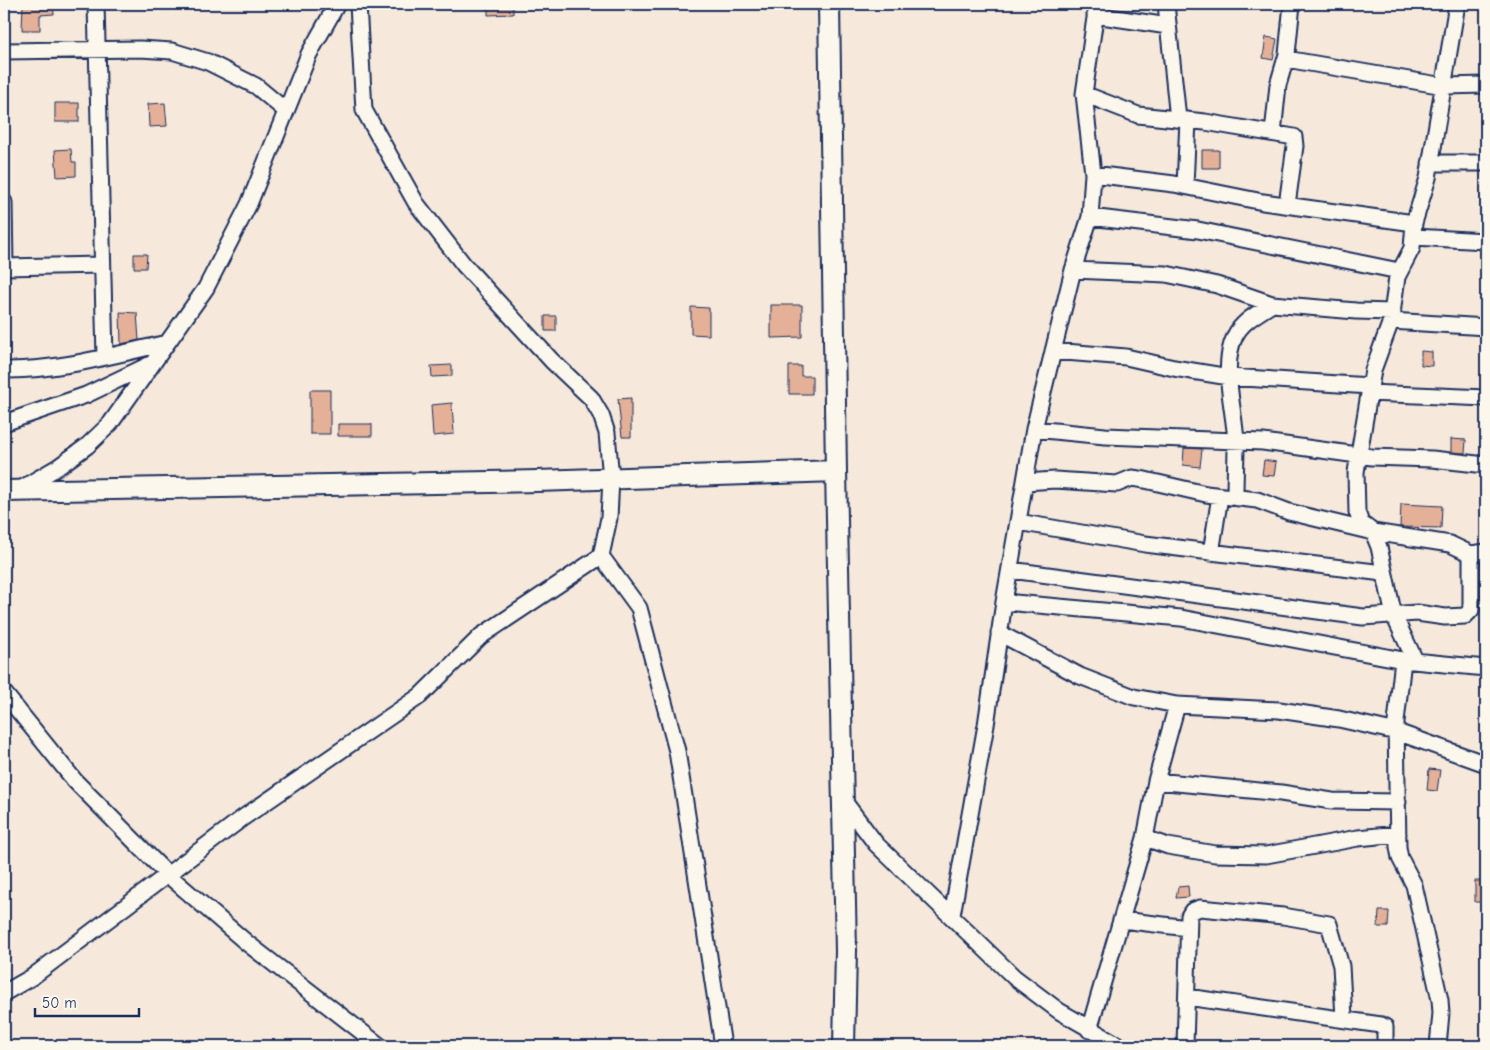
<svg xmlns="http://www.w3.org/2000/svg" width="1490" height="1050" font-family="'Comic Neue',sans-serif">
<rect width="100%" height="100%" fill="#f6e9db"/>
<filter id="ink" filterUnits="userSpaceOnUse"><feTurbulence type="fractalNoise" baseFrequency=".02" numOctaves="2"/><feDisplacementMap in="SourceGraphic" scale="10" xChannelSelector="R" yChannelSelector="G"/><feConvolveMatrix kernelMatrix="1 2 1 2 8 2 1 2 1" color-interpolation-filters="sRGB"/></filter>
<g filter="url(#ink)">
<!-- building -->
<path fill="#e4b097" stroke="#1b2f5e" d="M 23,4 L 53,4 L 54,14 L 40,15 L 40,30 L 22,30 Z
M 488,4 L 513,4 L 513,14 L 488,15 Z
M 1266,37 L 1277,39 L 1273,60 L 1263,58 Z
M 55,103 L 79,103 L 79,122 L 55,122 Z
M 165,103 L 167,126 L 149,127 L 148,104 Z
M 71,149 L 72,162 L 76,162 L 76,176 L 57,177 L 55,150 Z
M 1202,150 L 1219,150 L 1219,168 L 1202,168 Z
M 134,254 L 147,254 L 146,268 L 134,268 Z
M 771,305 L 802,305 L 802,337 L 771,338 Z
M 691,307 L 709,308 L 709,335 L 691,334 Z
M 120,312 L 137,313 L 139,340 L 121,344 Z
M 545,316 L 556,316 L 556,331 L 545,331 Z
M 1421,351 L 1432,352 L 1432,366 L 1421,365 Z
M 452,365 L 452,376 L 432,377 L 431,366 Z
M 789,366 L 801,366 L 801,376 L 812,376 L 812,394 L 789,394 Z
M 310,390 L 330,390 L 330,434 L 310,434 Z
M 631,398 L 631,437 L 622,437 L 618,399 Z
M 452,403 L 454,434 L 433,436 L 431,405 Z
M 338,424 L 372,424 L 372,436 L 338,436 Z
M 1451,439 L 1466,440 L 1465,453 L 1451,452 Z
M 1184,448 L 1202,449 L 1200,467 L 1183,465 Z
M 1264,460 L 1276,462 L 1274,476 L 1262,475 Z
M 1401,504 L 1442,506 L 1441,528 L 1400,527 Z
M 1429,769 L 1440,770 L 1437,791 L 1427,790 Z
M 1475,881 L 1486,881 L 1486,902 L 1475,902 Z
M 1188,886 L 1189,897 L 1176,898 L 1178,887 Z
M 1379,911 L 1389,911 L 1388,927 L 1378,927 Z"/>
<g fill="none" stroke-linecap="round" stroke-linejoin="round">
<!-- street casing -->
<g stroke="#1b2f5e" stroke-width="19">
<path id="street" d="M 96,4 L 105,357
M 1166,4 L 1178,119
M 1095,15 L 1168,26
M 4,51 L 140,49 L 172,51 L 208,62 L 256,86 L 286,111
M 1286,59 L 1444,86 L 1486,85
M 1084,94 L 1138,115 L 1205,122 L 1294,137 L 1295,146 L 1287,205
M 1273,133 L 1278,85 L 1287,54 L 1292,4
M 1430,163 L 1486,163
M 1093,174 L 1174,184 L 1263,202 L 1414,223
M 1185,186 L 1188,120
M 4,202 L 5,267
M 1090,217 L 1198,230 L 1399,271
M 1414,237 L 1486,241
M 4,267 L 101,265
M 1073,270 L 1166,274 L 1217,285 L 1272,304 L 1356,311 L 1393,312
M 1391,321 L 1486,327
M 1053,351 L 1126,357 L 1174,368 L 1229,377 L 1370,386
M 4,370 C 59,371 113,355 167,343
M 1369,393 L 1486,398
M 4,423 L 86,395 L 153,363
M 1034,429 L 1105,436 L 1263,442 L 1372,457 L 1432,459 L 1486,465
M 1025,482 L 1055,480 L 1117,484 L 1132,478 L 1145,480 L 1206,494 L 1257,500 L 1289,512 L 1373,532 L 1450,544 L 1471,554 L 1486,552
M 19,490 L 58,467 L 87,446 L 110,424 L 206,288 L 249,204 L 309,54 L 337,4
M 1235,496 C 1235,479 1236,461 1236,443 C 1235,411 1220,366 1235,336 C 1242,321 1259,313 1272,304
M 1018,522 L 1145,544 L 1383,573
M 1211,553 L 1220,496
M 601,556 L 639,608 L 677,751 L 723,1046
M 1010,570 L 1363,617 L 1417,613 L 1445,617 L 1465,616 L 1471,610 L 1471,554
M 1004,602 L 1181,618 L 1403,660 L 1486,668
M 999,633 L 1080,676 L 1134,697 L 1177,705 L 1279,710 L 1339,719 L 1397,732 L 1486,764
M 1403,660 L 1396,722 L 1398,847 L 1400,858 L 1414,885 L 1440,1000 L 1441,1013 L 1438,1046
M 1415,660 L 1394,616 L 1379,547 L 1373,532 L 1361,523 L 1357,512 L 1356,472 L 1373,370 L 1391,321 L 1397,277 L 1412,248 L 1414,223 L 1428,178 L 1457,4
M 4,693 L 75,781 L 168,875 L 247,943 L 380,1046
M 1156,781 L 1281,793 L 1332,801 L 1398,802
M 843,800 L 876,844 L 1014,977 L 1059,1011 L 1120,1046
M 1145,838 L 1168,846 L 1215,854 L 1266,855 L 1358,838 L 1398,834
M 952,915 L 986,725 L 1004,602 L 1034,429 L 1073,270 L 1090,217 L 1093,174 L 1084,94 L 1097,4
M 1122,920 L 1188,928
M 4,993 L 32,977 L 244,817 L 420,696 L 481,636 L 601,556 L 609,518 L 611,479 L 607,433 L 601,415 L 591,398 L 552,361 L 464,265 L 416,203 L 364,110 L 358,4
M 1187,997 L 1381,1025 L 1385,1027 L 1385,1046
M 1089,1030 L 1145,838 L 1156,781 L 1177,705
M 1185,1046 L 1189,916 L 1192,911 L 1200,908 L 1283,916 L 1329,924 L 1341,966 L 1344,1018"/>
</g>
<!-- secondary casing -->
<g stroke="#1b2f5e" stroke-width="24">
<path id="secondary" d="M 829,4 L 836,471 L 846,951 L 844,1046
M 4,491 L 537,481 L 836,471"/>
</g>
<!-- street -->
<use href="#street" stroke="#fbf7ec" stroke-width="15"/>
<!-- secondary -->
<use href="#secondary" stroke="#fbf7ec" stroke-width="20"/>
</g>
</g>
<!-- margin -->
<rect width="1490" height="1050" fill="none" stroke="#fbf7ec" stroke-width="20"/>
<rect x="10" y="10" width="1470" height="1030" fill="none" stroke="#1b2f5e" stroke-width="2" filter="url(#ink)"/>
<!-- scale -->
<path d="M35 1008v8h104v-8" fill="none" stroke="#1b2f5e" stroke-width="2.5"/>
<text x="42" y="1008" font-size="15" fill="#1b2f5e" stroke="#fbf7ec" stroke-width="4" paint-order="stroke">50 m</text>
</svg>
